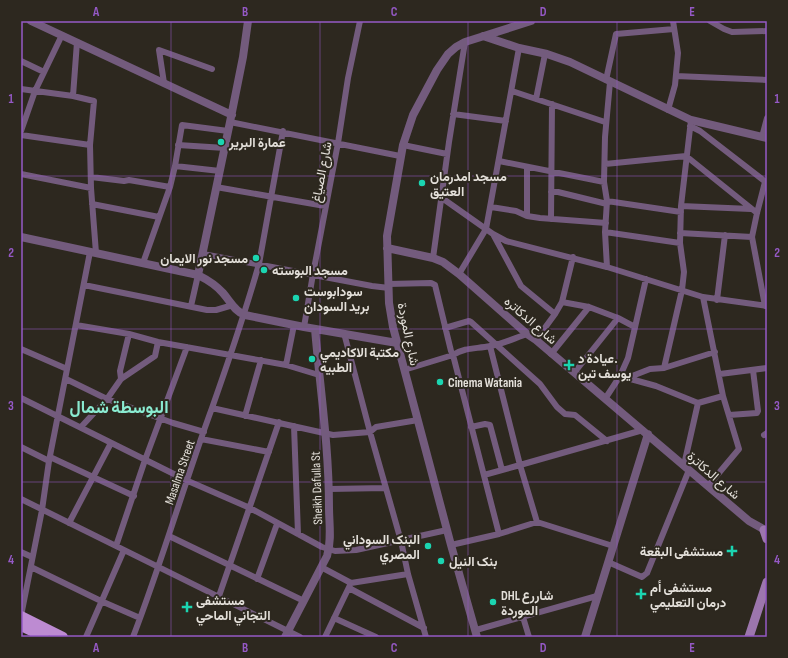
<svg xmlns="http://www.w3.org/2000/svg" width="788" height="658" font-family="'Sofia Sans Condensed',Vazirmatn,sans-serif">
<rect width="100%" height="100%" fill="#2d281f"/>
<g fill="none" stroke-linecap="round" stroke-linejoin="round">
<!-- minor -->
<path stroke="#735b7d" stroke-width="6" d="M 710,21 L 724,29 L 732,32 L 767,31
M 21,61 L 44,72
M 676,76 L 767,80
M 606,80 L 616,34 L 674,29
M 164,83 L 159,50 L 212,69
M 21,89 L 73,96 L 94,101 L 90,145 L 91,188 L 96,253
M 512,91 L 605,122
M 73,96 L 77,42
M 536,99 L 545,54
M 668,110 L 675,85 L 678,53 L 673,21
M 453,114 L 506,121
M 230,122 L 400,156
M 690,126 L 700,131 L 767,183
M 21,131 L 35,91 L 62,35
M 21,135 L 90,145
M 762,137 L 767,118
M 178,145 L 225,148
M 403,145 L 447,154
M 499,161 L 604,182
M 605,164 L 686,156 L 757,213
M 175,166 L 220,171
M 527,167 L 527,216
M 21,174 L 91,188
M 91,177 L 124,181 L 129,180 L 170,187
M 216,187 L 325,206
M 551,192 L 558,192 L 607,204
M 442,198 L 493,234 L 521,286 L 555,314
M 607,201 L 681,212
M 92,204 L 159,217
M 681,206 L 751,209
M 491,207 L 516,211 L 527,216 L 540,218 L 606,223
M 551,219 L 552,104
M 605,232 L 680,243
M 680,233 L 752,237
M 493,234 L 506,241 L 607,267 L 703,297 L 767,306
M 203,254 L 372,286 L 389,288
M 433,258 L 449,142 L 465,42
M 143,263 L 170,187 L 175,166 L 182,125 L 228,131
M 607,267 L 605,232 L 607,201 L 604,182 L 605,137 L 610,82
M 459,274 L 486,229 L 519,48
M 388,284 L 431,283 L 435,285 L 451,351 L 453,355 L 499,534
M 84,285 L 207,310 L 216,310 L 233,305
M 703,297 L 723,396 L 739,449 L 708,486
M 717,300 L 725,235
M 562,302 L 573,257
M 191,306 L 198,275
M 765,306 L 752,237 L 757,213 L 765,182
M 76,325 L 129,334 L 158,342 L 286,365 L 319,375
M 304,327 L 313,274 L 338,143 L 348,78 L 360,21
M 445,328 L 469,321 L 471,322 L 540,384 L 557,407 L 565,414 L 575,415 L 607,441
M 344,333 L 370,432 L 401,541 L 408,574 L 426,637
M 536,340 L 555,314 L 562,302 L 589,307 L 618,318 L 635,327
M 21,349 L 67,369
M 551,354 L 589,307
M 286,365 L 294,325
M 664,368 L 682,290 L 684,272 L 680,243 L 681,206 L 691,120
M 404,370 L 453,355 C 465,347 477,349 490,346 C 503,344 515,338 527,334
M 574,373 L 618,318
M 720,374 L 767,368
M 627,378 L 650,369 L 664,368 L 715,352
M 627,378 L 656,386 L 698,403
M 66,379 L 107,399 L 173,423 L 204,432
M 121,379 L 120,371 L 129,334
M 21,398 L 188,481 L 250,508 L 322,547 L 335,551 L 356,550 L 447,530
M 605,399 L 620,376 L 628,358 L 646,279
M 212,408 L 333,435 L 370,432 L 376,427 L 418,420
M 729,415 L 757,413 L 758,411 L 753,370
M 245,416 L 261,360
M 294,426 L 298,534
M 81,427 L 107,399 L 121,379 L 155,356 L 158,342
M 471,427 L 485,424 L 490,425 L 502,470
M 764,435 L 767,433
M 201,439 L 269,452
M 21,447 L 49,461
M 50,457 L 134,496
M 684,465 L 698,403 L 723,396
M 484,475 L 520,465 L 490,346
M 329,489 L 386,488
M 21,499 L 300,637
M 69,523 L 111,443
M 169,536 L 304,601
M 451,545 L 499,534 L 537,522
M 116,546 L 145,460 L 187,347
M 613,546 L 537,522 L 520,465 L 643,430
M 21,552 L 32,557
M 608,562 L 642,577 L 647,573 L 689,470
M 31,567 L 101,601 L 140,618
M 321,567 L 351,583
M 257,579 L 277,524
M 349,588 L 424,628
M 219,596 L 279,422
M 21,616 L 42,510 L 49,461 L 90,252
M 523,617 L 529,637
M 334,618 L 376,637
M 476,630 L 597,596
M 86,637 L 124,550
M 133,637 C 162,562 184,484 212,408 C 229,360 245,313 259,264 L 283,131
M 325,637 L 351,583 L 408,574"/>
<!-- tertiary -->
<path stroke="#735b7d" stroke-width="8" d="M 31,21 L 232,115
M 483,36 L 519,48 L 547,54 L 570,62 L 691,120 L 767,138
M 21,237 L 198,275 C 208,280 216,285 223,293 C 230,301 235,312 245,315 L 304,327 L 397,343
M 387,248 L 433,258 L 443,262 L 459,274 L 527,334 L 536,340 L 749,521 L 767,531
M 198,275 L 230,122 L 243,57 L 248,21
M 285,637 L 327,556 C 332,540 329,523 329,507 C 329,447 320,388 315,329
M 477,637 L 451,545 L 393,327 L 389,303 L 387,236 L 403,145 L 413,115 L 437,70 L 448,54 L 456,47 L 465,42 L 531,21
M 585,637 L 648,434"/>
<!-- secondary -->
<path stroke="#9c76ad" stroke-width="9" d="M 764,530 L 767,539
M 749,637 L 767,582"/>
<!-- primary -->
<path stroke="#bd8bd2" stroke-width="10" d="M 21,616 L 63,637
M 21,626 L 44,637"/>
</g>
<!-- grid -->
<path fill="none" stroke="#9559c6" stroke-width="1" stroke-opacity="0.55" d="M 171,21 L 171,637M 320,21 L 320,637M 468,21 L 468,637M 617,21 L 617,637M 21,176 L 767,176M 21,329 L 767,329M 21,482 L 767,482"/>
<!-- markers -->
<g fill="#1bd5b1" stroke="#2d281f" stroke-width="1.5">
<circle cx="221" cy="142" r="4"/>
<circle cx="422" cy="183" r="4"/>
<circle cx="256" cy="258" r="4"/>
<circle cx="264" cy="270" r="4"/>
<circle cx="296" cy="298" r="4"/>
<circle cx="312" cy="359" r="4"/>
<path d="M567 359h4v4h4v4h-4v4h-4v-4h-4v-4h4z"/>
<circle cx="440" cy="382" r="4"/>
<circle cx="428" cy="546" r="4"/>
<path d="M730 545h4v4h4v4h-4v4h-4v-4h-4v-4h4z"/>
<circle cx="441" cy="561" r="4"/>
<path d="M639 588h4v4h4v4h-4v4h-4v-4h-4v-4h4z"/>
<circle cx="493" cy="602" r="4"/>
<path d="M185 601h4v4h4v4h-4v4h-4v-4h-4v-4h4z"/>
</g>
<g text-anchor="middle" stroke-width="4" stroke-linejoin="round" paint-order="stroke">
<!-- poi labels -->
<g font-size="13" font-weight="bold" fill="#e4e0da" stroke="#2d281f" text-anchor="start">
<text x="229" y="147">عمارة البرير</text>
<text x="430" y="181">مسجد امدرمان<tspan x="430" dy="15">العتيق</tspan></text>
<text x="248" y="263" text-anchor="end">مسجد نور الايمان</text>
<text x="272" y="275">مسجد البوسته</text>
<text x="304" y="296">سودابوست<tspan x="304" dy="15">بريد السودان</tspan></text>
<text x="320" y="357">مكتبة الاكاديمي<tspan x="320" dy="15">الطبيه</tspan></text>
<text x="578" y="363">عيادة د.<tspan x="578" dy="15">يوسف تبن</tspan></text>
<text x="448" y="387">Cinema Watania</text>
<text x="420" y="544" text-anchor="end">البنک السوداني<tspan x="420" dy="15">المصري</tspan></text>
<text x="723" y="556" text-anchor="end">مستشفى البقعة</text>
<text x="449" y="566">بنک النيل</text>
<text x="650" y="592">مستشفى أم<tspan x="650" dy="15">درمان التعليمي</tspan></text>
<text x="501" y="600">DHL شاررع<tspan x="501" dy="15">الموردة</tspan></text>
<text x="196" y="605">مستشفى<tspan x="196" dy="15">التجاني الماحي</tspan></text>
</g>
<!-- street labels -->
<g font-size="13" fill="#e4e0da" stroke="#2d281f">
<text transform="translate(321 172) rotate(-79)" y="5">شارع الصياغ</text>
<text transform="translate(531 320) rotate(41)" y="5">شارع الدكاتره</text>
<text transform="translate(409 334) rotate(78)" y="5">شارع الموردة</text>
<text transform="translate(179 472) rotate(-71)" y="5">Masalma Street</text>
<text transform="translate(714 475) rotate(41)" y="5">شارع الدكاترة</text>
<text transform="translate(316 488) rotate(-92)" y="5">Sheikh Dafulla St</text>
</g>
<!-- district labels -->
<g font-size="17" font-weight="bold" fill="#8aebd1" stroke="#2d281f">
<text x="119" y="413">البوسطة شمال</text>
</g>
</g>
<!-- border -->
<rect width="788" height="658" fill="none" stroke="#2d281f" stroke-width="44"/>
<rect x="22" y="22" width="744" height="614" fill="none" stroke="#9559c6" stroke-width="1.5"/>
<g font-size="13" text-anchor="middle" font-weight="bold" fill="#9559c6">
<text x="96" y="16">A</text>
<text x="245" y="16">B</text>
<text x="394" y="16">C</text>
<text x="543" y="16">D</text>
<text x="692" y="16">E</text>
<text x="11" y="103">1</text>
<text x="777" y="103">1</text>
<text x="11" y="257">2</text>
<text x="777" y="257">2</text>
<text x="11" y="410">3</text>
<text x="777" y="410">3</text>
<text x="11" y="564">4</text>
<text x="777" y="564">4</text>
<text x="96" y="652">A</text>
<text x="245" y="652">B</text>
<text x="394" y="652">C</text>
<text x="543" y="652">D</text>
<text x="692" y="652">E</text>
</g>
</svg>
